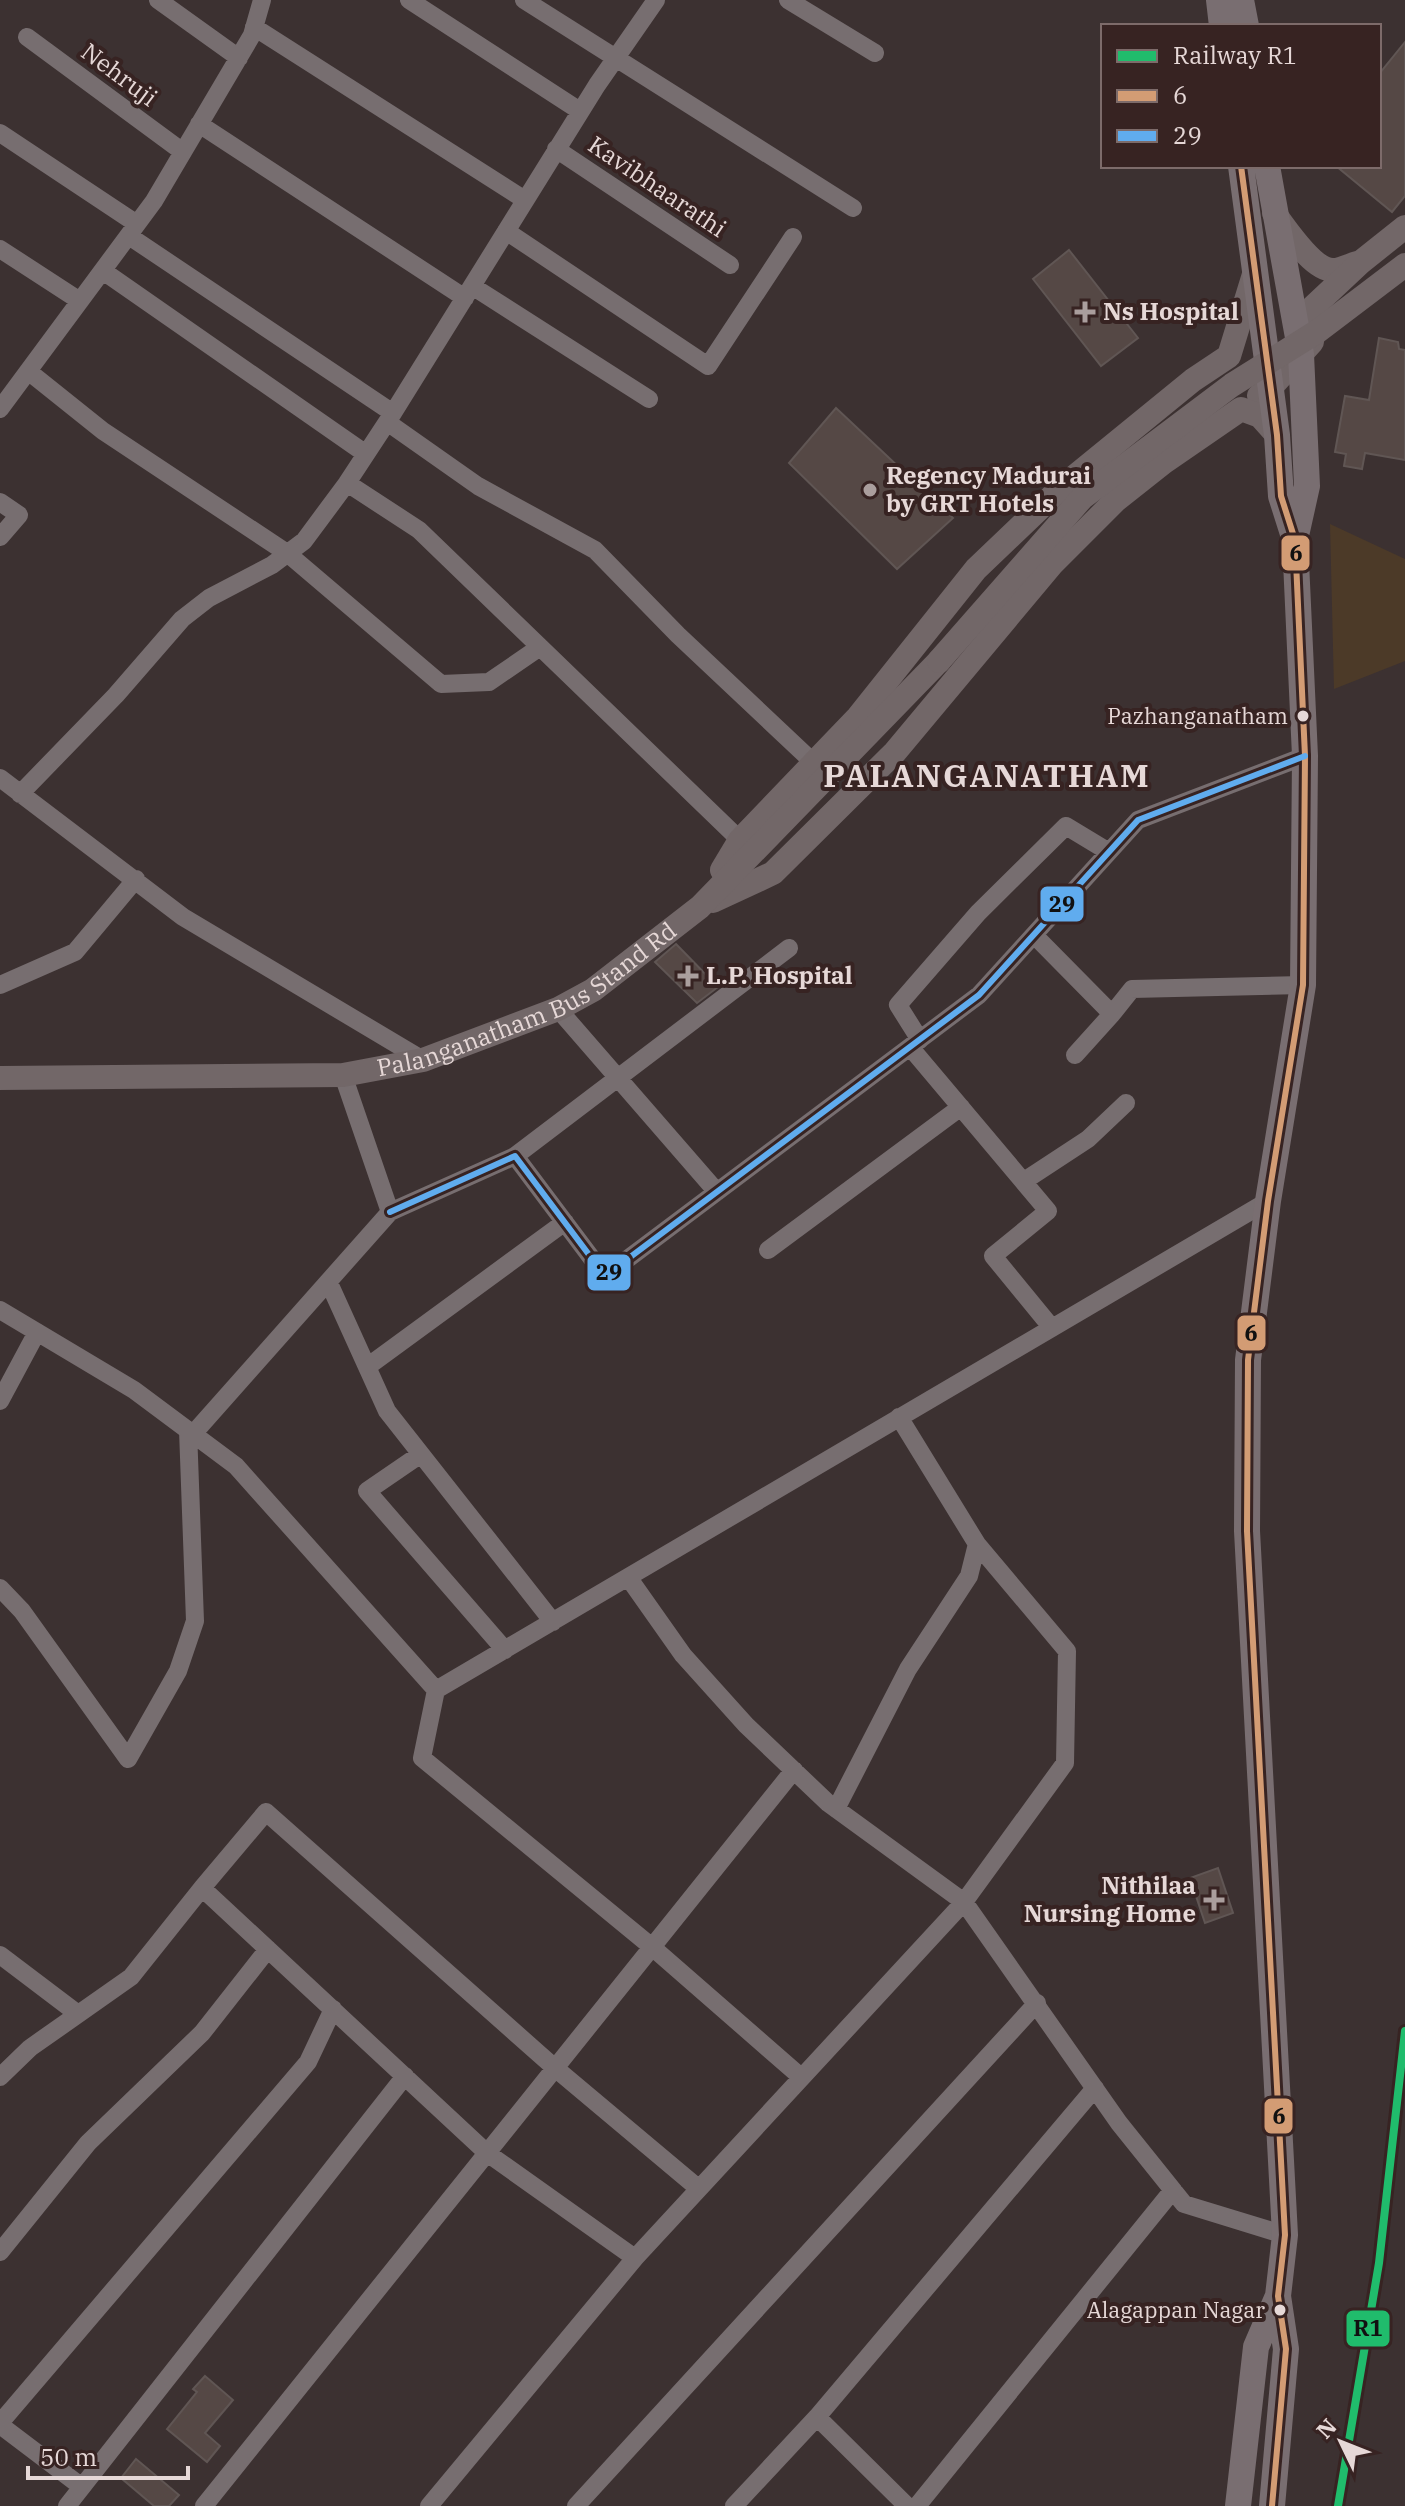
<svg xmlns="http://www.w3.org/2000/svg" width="1405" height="2506" font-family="'IBM Plex Serif',serif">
<rect width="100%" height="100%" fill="#3c3131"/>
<!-- green -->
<path fill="#4c3a28" d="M 1330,524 L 1405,559 L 1405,661 L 1334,689 Z"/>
<!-- building -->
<path fill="#554845" stroke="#605654" stroke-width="2" d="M 1405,42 L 1405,196 L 1392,212 L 1336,166 L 1379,166 L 1379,74 Z
M 1069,250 L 1138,338 L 1101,366 L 1033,279 Z
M 1379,338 L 1398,342 L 1399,349 L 1405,350 L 1405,460 L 1365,453 L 1362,469 L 1344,466 L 1346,454 L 1335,452 L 1345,396 L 1369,400 Z
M 836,408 L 953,518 L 897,569 L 789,463 Z
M 676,944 L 718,987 L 697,1003 L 655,962 Z
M 1218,1868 L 1233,1913 L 1205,1923 L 1190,1878 Z
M 205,2376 L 233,2400 L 205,2433 L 220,2446 L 207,2462 L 167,2429 L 197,2392 L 193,2389 Z
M 136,2459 L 179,2495 L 169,2506 L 154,2506 L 121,2478 Z"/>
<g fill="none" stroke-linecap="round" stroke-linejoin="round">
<!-- street -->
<path stroke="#776e70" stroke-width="18" d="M 158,0 L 239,58
M 409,0 L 580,111
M 524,0 L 853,208
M 788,0 L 875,53
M 254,27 L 525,200
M 27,37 L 183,152
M 199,124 L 465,298
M 0,133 L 137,224
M 556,149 L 730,265
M 506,231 L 708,366 L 793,237
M 129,236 L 393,413 L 597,85 L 656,0
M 0,249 L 80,301
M 103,271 L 366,454
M 472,286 L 649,399
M 28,371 L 103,431 L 287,553 L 441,684 L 489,682 L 540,647
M 0,409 L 154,201 L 252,35 L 262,0
M 393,413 L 347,483 L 419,530 L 740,840
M 387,422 L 478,486 L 595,550 L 678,635 L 814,763
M 0,502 L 19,515 L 0,537
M 0,778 L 183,917 L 423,1060
M 20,794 L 116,695 L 182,619 L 209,598 L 272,565 L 304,541 L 347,483
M 1034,935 L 1112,1014 L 1075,1055
M 0,985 L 75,952 L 136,879
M 558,1009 L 717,1192
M 1112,1014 L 1132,989 L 1303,985
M 920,1040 L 898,1005 L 978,913 L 1066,826 L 1109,852
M 910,1047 L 1048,1211 L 993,1256 L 1052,1328
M 515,1156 L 789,948
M 1024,1181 L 1088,1139 L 1126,1103
M 390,1212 L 515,1156 L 605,1276 L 979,995 L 1138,820 L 1305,756
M 768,1250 L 961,1107
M 329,1283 L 387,1411 L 553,1622
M 0,1310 L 134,1390 L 236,1466 L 436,1690 L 1268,1201
M 367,1367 L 565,1222
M 0,1401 L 37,1332
M 193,1434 L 390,1212 L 343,1075
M 421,1454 L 367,1491 L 505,1650
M 628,1577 L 683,1655 L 746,1725 L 828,1803 L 964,1902 L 1119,2123 L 1184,2204 L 1285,2235
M 0,1588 L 22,1611 L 128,1759 L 178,1671 L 195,1621 L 188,1430
M 436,1690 L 422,1758 L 652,1947 L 801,2077
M 836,1809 L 908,1669 L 969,1576 L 977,1544 L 899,1417
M 202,1888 L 266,1812 L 555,2068 L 698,2188
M 0,1955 L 78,2014
M 0,2077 L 30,2048 L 131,1977 L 202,1888 L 487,2153 L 635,2258
M 0,2252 L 88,2143 L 202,2033 L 268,1949
M 817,2417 L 1095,2088
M 0,2423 L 308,2062 L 333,2009
M 0,2425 L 82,2487
M 67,2506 L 405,2076
M 204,2506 L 794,1770
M 429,2506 L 635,2258 L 964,1902 L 1065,1763 L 1067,1651 L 977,1544
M 576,2506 L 1037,2003
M 734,2506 L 817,2417 L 907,2506
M 917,2506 L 1173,2190"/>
<!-- secondary -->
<g stroke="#726768" stroke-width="24">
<path d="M 1274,213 C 1286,228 1312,270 1333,270 C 1340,270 1350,265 1357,263"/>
<path d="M 1259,396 L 1273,385 L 1312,342 L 1313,307 L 1361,262 L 1405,227"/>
<path d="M 722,870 L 740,840 L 858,717 L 976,569 L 1063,486 L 1193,380 L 1229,356 L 1255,271"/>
<path d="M 713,901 L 773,873 L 895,752 L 1052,564 L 1116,500 L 1164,462 L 1241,409 L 1260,416 L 1277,435"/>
<path id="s1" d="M 0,1078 L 343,1075 L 423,1060 L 558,1009 L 593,990 L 700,907 L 939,661"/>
</g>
<!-- primary -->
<path stroke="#796e71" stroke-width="26" d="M 1219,0 L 1222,26
M 1241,0 L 1246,26
M 1241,166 L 1277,435 L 1281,496 L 1295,540 L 1305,756 L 1303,985 L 1268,1201 L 1248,1360 L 1247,1531 L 1285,2235 L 1278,2296 L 1286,2349 L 1272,2506
M 1267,166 L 1301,354 L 1307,486 L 1295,540
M 1238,2506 L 1256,2347 L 1278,2296"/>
<!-- secondary-bridge -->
<path stroke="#726768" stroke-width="24" d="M 939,661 L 1082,498 L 1232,385 L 1318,331 L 1405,265"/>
<!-- bus-1 casing -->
<g stroke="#372322" stroke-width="12">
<path id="bus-1" d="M 1241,166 L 1277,435 L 1281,496 L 1295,540 L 1305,756 L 1303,985 L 1268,1201 L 1248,1360 L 1247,1531 L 1285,2235 L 1278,2296 L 1286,2349 L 1272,2506"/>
</g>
<!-- bus-2 casing -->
<g stroke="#372322" stroke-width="12">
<path id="bus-2" d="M 390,1212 L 515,1156 L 605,1276 L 979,995 L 1138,820 L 1305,756"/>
</g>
<!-- bus-1 -->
<use href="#bus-1" stroke="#d39c74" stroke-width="6"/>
<!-- bus-2 -->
<use href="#bus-2" stroke="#60acee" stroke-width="6"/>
<!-- rail-1 casing -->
<g stroke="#372322" stroke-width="14">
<path id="rail-1" d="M 1338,2506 L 1379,2263 L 1405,2031"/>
</g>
<!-- rail-1 -->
<use href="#rail-1" stroke="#20bc6c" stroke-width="8"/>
</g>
<!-- markers -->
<g fill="#aa9e9d" stroke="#372322" stroke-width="3">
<path d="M1081 300h8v8h8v8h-8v8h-8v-8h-8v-8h8z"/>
<circle cx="870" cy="490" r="8"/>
<path d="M684 964h8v8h8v8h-8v8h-8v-8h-8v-8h8z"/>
<path d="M1210 1888h8v8h8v8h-8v8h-8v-8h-8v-8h8z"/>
</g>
<g fill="#e6d8d7" stroke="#372322" stroke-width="3">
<circle cx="1303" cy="716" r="7"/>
<circle cx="1280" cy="2310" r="7"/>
</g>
<g text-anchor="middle" stroke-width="8" stroke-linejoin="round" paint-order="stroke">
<!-- bus labels -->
<g font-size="22" fill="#e6d8d7" stroke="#372322" text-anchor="end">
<text x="1288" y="724">Pazhanganatham</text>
<text x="1265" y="2318">Alagappan Nagar</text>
</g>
<!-- street labels -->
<g font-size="24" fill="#e6d8d7" stroke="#372322">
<text transform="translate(119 75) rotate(37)" y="8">Nehruji</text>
<text transform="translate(657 187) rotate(34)" y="8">Kavibhaarathi</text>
<text dy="8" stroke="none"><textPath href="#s1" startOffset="544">Palanganatham Bus Stand Rd</textPath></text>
</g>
<!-- poi labels -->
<g font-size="24" font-weight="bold" fill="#e6d8d7" stroke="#372322" text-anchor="start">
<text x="1103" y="320">Ns Hospital</text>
<text x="886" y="484">Regency Madurai<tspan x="886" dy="28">by GRT Hotels</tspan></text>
<text x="706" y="984">L.P. Hospital</text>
<text x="1196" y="1894" text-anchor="end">Nithilaa<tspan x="1196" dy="28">Nursing Home</tspan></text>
</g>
<!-- district labels -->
<g font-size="32" font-weight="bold" letter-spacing="2" fill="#e6d8d7" stroke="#372322">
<text x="987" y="787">PALANGANATHAM</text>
</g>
</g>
<g stroke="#372322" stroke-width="3">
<rect x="1280" y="534" width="31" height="38" rx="8" fill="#d39c74"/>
<rect x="1039" y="885" width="46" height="38" rx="8" fill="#60acee"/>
<rect x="586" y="1253" width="46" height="39" rx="8" fill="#60acee"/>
<rect x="1236" y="1314" width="31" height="38" rx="8" fill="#d39c74"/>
<rect x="1263" y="2097" width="31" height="38" rx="8" fill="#d39c74"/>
<rect x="1345" y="2309" width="46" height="39" rx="8" fill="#20bc6c"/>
</g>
<g font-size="22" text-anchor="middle" font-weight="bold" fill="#111">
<text x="1296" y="561">6</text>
<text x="1062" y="912">29</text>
<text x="609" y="1280">29</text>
<text x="1251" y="1341">6</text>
<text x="1279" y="2124">6</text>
<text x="1368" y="2336">R1</text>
</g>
<!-- legend -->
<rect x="1101" y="24" width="280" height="144" fill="#372322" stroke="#7d6b6a" stroke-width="2"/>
<rect x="1117" y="50" width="40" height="12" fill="#20bc6c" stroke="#7d6b6a" stroke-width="2"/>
<text x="1173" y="64" font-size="24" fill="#e6d8d7">Railway R1</text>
<rect x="1117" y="90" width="40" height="12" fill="#d39c74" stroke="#7d6b6a" stroke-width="2"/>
<text x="1173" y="104" font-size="24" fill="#e6d8d7">6</text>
<rect x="1117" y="130" width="40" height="12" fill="#60acee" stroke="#7d6b6a" stroke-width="2"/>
<text x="1173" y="144" font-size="24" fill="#e6d8d7">29</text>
<!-- north arrow -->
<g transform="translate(1341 2442) rotate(313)" stroke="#372322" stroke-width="6" paint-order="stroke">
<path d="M0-6L14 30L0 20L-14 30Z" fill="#e6d8d7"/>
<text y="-12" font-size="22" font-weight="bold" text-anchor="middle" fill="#e6d8d7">N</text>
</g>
<!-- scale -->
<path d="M28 2466v12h160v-12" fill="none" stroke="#e6d8d7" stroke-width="4"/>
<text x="40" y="2466" font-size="24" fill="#e6d8d7" stroke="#372322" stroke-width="6" paint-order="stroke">50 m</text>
</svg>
